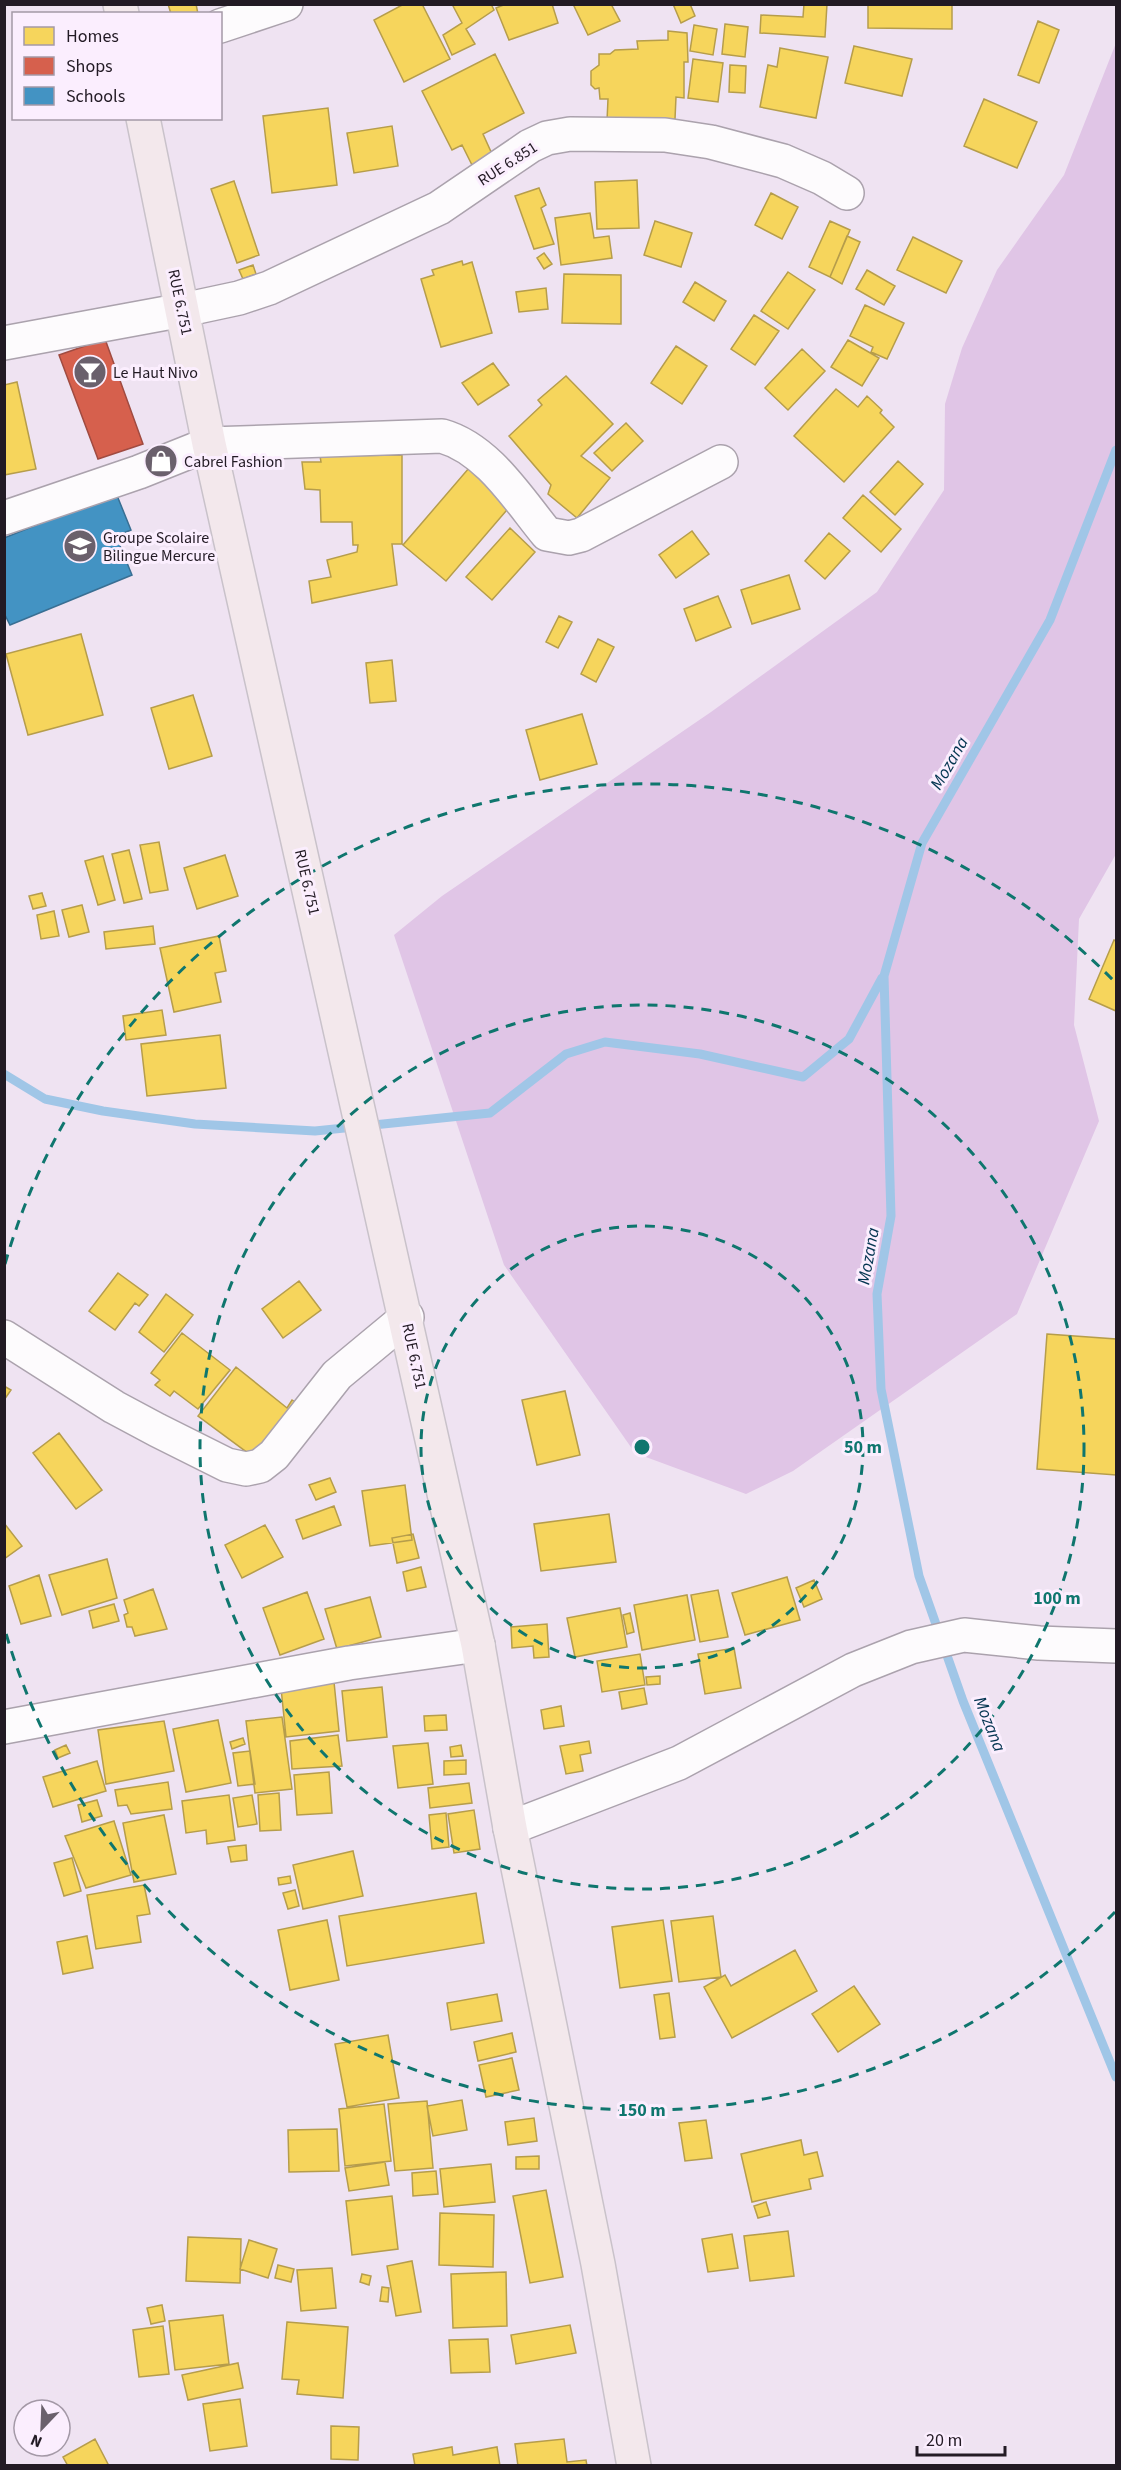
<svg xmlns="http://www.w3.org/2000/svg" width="1121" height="2470" font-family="'Source Sans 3',sans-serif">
<rect width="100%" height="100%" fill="#efe3f2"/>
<!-- green -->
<path fill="#e0c5e6" d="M 1116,43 L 1116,854 L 1079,919 L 1074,1025 L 1099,1121 L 1017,1314 L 793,1471 L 746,1494 L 635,1453 L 504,1265 L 394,935 L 442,896 L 711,712 L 877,592 L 944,490 L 945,404 L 962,348 L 997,270 L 1064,175 Z"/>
<!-- homes -->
<path fill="#f6d55c" stroke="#b69d4b" stroke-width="1.5" d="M 168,4 L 196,4 L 198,14 L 171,14 Z
M 404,4 L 422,4 L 450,59 L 404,82 L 374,20 Z
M 452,4 L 491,4 L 494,10 L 466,29 L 475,44 L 452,55 L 443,35 L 462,23 Z
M 506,4 L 552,4 L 558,23 L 509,40 L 496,8 Z
M 573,4 L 611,4 L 620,21 L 588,35 Z
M 673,4 L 690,4 L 695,16 L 681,23 Z
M 804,4 L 827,4 L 825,37 L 760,33 L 761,15 L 803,17 Z
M 868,4 L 952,4 L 952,29 L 868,28 Z
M 1038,21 L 1059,30 L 1039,83 L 1018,75 Z
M 725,24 L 748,27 L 745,57 L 722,54 Z
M 694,25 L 717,29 L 713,55 L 690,51 Z
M 668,31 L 687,33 L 688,62 L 684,62 L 684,98 L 676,97 L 675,119 L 607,121 L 608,99 L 600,99 L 599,88 L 595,89 L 591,85 L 591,71 L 599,65 L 599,54 L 610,54 L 615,50 L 638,49 L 637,41 L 668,40 Z
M 854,46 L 912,59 L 902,96 L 845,83 Z
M 780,48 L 828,57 L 816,118 L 760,107 L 768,65 L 777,67 Z
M 495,54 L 524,113 L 483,134 L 497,165 L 479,179 L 462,145 L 452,150 L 422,91 Z
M 693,59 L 723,63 L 718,102 L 688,98 Z
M 730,65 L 746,66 L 745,93 L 729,92 Z
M 984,99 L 1037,122 L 1017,168 L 964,146 Z
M 328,108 L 337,185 L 272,193 L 263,116 Z
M 392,126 L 398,166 L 354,173 L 347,133 Z
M 637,180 L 639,228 L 597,229 L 595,182 Z
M 234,181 L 259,255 L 237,263 L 211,189 Z
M 539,188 L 546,205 L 541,208 L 554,244 L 534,249 L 515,196 Z
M 771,193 L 798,207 L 782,239 L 755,225 Z
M 590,213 L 594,238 L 609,236 L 612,258 L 561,265 L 555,218 Z
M 655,221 L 692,233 L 681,267 L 644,255 Z
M 830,221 L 850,230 L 830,277 L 809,267 Z
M 847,236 L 860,242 L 842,284 L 830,277 Z
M 913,237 L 962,261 L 946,293 L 897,270 Z
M 544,253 L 552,264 L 544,269 L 537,258 Z
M 462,261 L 463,265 L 472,262 L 492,333 L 441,347 L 421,279 L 434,275 L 432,270 Z
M 253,265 L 256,274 L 243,279 L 239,270 Z
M 867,270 L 895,286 L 884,305 L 856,289 Z
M 788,272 L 815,290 L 788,329 L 761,311 Z
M 564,274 L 621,275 L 621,324 L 562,323 Z
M 695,282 L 726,301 L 714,321 L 683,302 Z
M 546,288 L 548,309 L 519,312 L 516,292 Z
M 865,305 L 904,323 L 887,359 L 871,352 L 873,347 L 850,336 Z
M 754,315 L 779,331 L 755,365 L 731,349 Z
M 848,340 L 879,358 L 862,386 L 831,367 Z
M 676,346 L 707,366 L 682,404 L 651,383 Z
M 802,349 L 825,371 L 788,410 L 765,388 Z
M 493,363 L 509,385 L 478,405 L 462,383 Z
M 566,376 L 613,424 L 581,456 L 610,478 L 577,518 L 548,494 L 551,485 L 509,436 L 542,405 L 538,400 Z
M 17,382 L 36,469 L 4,475 L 4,385 Z
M 836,389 L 858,407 L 867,396 L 882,410 L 880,413 L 894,427 L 844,482 L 794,436 Z
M 626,423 L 643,441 L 612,471 L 594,453 Z
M 402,455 L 402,544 L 392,544 L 397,585 L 312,603 L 309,581 L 331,577 L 327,560 L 357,552 L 358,545 L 353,545 L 352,522 L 321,522 L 320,490 L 305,489 L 302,462 L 321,462 L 320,456 Z
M 898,461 L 923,484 L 895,515 L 870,492 Z
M 469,468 L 512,504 L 446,581 L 403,545 Z
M 863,495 L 901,529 L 881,552 L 843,518 Z
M 510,528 L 535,552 L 492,600 L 466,577 Z
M 692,531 L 709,554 L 676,578 L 659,555 Z
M 829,533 L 850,551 L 825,579 L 805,561 Z
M 789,575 L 800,609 L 752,624 L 741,590 Z
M 718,596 L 731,627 L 696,641 L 684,609 Z
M 559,616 L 572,622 L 558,648 L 546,642 Z
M 81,634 L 103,715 L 28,735 L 6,654 Z
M 598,639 L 614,647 L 596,682 L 581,674 Z
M 392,660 L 396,701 L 370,703 L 366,663 Z
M 193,695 L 212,756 L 169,769 L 151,708 Z
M 582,714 L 597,764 L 540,780 L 526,730 Z
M 159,842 L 168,890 L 150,893 L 140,845 Z
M 129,850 L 142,899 L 124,903 L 112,854 Z
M 225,855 L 238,896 L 197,909 L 184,868 Z
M 103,856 L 115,900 L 98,905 L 85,861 Z
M 42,893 L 46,906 L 33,909 L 29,896 Z
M 82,905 L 89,932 L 69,937 L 62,910 Z
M 54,911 L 59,936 L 41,939 L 37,915 Z
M 153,926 L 155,944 L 106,949 L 104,932 Z
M 219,936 L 226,971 L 215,973 L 221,1002 L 174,1012 L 160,948 Z
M 1114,940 L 1116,941 L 1116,1011 L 1089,999 Z
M 162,1010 L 166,1035 L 126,1040 L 123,1016 Z
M 220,1035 L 226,1088 L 147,1096 L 141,1044 Z
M 118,1273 L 148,1295 L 139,1306 L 135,1303 L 115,1330 L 89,1311 Z
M 299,1281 L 321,1310 L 283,1338 L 262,1309 Z
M 166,1294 L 193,1315 L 164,1352 L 139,1332 Z
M 182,1333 L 230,1370 L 198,1409 L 174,1391 L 170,1396 L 155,1385 L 160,1380 L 151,1373 Z
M 1047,1334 L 1116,1339 L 1116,1475 L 1037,1469 Z
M 236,1367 L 287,1408 L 292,1400 L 304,1408 L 256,1459 L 198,1416 Z
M 4,1386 L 11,1390 L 4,1400 Z
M 565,1391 L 580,1455 L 537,1465 L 522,1400 Z
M 59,1433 L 102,1490 L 76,1509 L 33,1453 Z
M 330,1478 L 336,1492 L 316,1500 L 309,1485 Z
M 405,1485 L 412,1540 L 370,1546 L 362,1491 Z
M 334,1506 L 341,1525 L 303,1539 L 296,1520 Z
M 609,1514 L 616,1562 L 541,1571 L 534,1524 Z
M 4,1523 L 22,1546 L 4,1559 Z
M 265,1525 L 283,1557 L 242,1578 L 225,1545 Z
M 413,1534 L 419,1558 L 397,1563 L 392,1538 Z
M 107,1559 L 117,1598 L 62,1615 L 49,1575 Z
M 421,1567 L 426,1587 L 407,1591 L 403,1572 Z
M 39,1575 L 51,1616 L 21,1624 L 9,1586 Z
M 787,1577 L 800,1620 L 745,1635 L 732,1593 Z
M 814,1580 L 822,1599 L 804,1607 L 796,1588 Z
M 153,1589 L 167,1629 L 135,1636 L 132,1627 L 127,1627 L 124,1615 L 128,1613 L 124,1600 Z
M 718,1590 L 728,1637 L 700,1642 L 691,1595 Z
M 307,1592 L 324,1639 L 280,1655 L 263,1608 Z
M 687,1595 L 695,1640 L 642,1650 L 634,1605 Z
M 370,1597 L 381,1637 L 337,1649 L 325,1609 Z
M 114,1604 L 119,1621 L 93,1628 L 89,1611 Z
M 620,1608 L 627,1647 L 575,1657 L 567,1618 Z
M 630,1613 L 634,1632 L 627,1634 L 623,1615 Z
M 547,1624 L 549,1657 L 534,1658 L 533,1646 L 512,1648 L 511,1627 Z
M 734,1648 L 741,1688 L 705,1694 L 698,1654 Z
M 640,1654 L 645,1685 L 602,1692 L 597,1661 Z
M 660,1676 L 660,1684 L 647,1685 L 646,1677 Z
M 334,1682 L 339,1731 L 286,1737 L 281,1688 Z
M 382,1687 L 387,1737 L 347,1741 L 342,1691 Z
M 644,1688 L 647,1704 L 622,1709 L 619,1692 Z
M 561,1706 L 564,1726 L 544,1729 L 541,1710 Z
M 446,1715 L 447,1730 L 425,1731 L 424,1716 Z
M 282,1717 L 292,1789 L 255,1793 L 246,1721 Z
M 218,1720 L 231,1783 L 186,1792 L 173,1729 Z
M 164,1721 L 174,1771 L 106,1784 L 98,1730 Z
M 338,1735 L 342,1766 L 292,1769 L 290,1741 Z
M 243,1738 L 245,1744 L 232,1749 L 230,1742 Z
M 589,1741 L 591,1753 L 580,1755 L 583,1771 L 566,1774 L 560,1746 Z
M 428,1743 L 433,1784 L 398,1788 L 393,1746 Z
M 66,1745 L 70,1753 L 58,1758 L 55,1750 Z
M 461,1745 L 463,1756 L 451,1757 L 450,1747 Z
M 250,1751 L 255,1784 L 238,1786 L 233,1753 Z
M 466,1760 L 466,1774 L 444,1775 L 444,1761 Z
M 97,1761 L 106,1791 L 53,1807 L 43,1777 Z
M 329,1772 L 332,1813 L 297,1815 L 294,1775 Z
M 168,1782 L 172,1809 L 131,1814 L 127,1805 L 118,1806 L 115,1790 Z
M 469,1783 L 472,1803 L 430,1808 L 428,1788 Z
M 279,1793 L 281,1830 L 260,1831 L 258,1795 Z
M 229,1795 L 235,1840 L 207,1844 L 206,1830 L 186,1833 L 182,1801 Z
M 252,1795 L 257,1824 L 238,1827 L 233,1798 Z
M 97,1800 L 102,1816 L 82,1822 L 78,1805 Z
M 474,1810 L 480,1849 L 454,1853 L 448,1814 Z
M 446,1813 L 449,1847 L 432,1849 L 429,1815 Z
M 164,1815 L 176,1874 L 134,1882 L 123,1823 Z
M 114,1821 L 131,1875 L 86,1888 L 65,1836 Z
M 246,1845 L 247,1860 L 231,1862 L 228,1847 Z
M 353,1851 L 363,1896 L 303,1909 L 293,1865 Z
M 72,1858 L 81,1891 L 64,1896 L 54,1863 Z
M 290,1876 L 291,1883 L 279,1885 L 278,1878 Z
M 144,1885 L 150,1914 L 137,1916 L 141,1942 L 96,1949 L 87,1895 Z
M 295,1890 L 299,1906 L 288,1909 L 283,1893 Z
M 476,1893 L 484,1943 L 347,1966 L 339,1916 Z
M 713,1916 L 721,1977 L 679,1982 L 671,1921 Z
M 327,1920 L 339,1980 L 290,1990 L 278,1930 Z
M 663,1920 L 672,1981 L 620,1988 L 612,1927 Z
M 87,1936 L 93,1968 L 63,1974 L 57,1942 Z
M 795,1950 L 817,1991 L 732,2038 L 704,1987 L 725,1975 L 731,1986 Z
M 854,1986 L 880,2024 L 838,2052 L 812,2014 Z
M 669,1993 L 675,2037 L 660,2039 L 654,1995 Z
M 497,1994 L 502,2021 L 451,2030 L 447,2003 Z
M 512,2033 L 516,2052 L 478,2061 L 474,2042 Z
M 388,2035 L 399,2098 L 347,2107 L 335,2044 Z
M 512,2058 L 519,2090 L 486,2097 L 479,2065 Z
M 462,2100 L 467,2130 L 433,2136 L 427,2106 Z
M 427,2101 L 433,2168 L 395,2171 L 388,2104 Z
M 384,2104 L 391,2161 L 345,2166 L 339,2109 Z
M 534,2118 L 537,2141 L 508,2145 L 505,2122 Z
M 706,2120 L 712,2158 L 685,2161 L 679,2123 Z
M 337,2129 L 339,2171 L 289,2172 L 288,2130 Z
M 801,2140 L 804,2155 L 817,2152 L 823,2176 L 809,2179 L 811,2189 L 752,2202 L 741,2154 Z
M 539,2156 L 539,2169 L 516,2169 L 516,2157 Z
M 385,2162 L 389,2185 L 349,2191 L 345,2168 Z
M 491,2164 L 495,2202 L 444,2207 L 440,2169 Z
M 436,2171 L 438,2194 L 413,2196 L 412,2173 Z
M 546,2190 L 563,2277 L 530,2283 L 513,2196 Z
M 392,2196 L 398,2249 L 352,2255 L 346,2201 Z
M 766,2202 L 770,2215 L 758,2218 L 754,2206 Z
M 440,2213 L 494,2215 L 493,2267 L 439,2265 Z
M 788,2231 L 794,2276 L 750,2281 L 744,2236 Z
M 732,2234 L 738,2268 L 708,2272 L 702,2239 Z
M 188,2237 L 241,2239 L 240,2283 L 186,2281 Z
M 249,2240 L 277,2249 L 268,2278 L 240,2269 Z
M 412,2261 L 421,2312 L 396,2316 L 387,2266 Z
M 278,2265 L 294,2269 L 291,2282 L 275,2278 Z
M 332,2268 L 336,2308 L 301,2311 L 297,2270 Z
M 506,2272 L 507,2326 L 453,2328 L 451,2274 Z
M 362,2274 L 371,2276 L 369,2285 L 360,2282 Z
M 382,2287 L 389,2288 L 388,2302 L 380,2301 Z
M 162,2305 L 165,2321 L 151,2324 L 147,2308 Z
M 223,2315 L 229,2364 L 175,2370 L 169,2321 Z
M 287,2322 L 348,2327 L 343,2398 L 297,2394 L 299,2380 L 282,2379 Z
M 570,2325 L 576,2353 L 516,2364 L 511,2335 Z
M 163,2326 L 169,2374 L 139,2377 L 133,2330 Z
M 488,2339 L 490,2372 L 451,2373 L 449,2340 Z
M 238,2363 L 243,2388 L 188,2400 L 182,2375 Z
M 240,2399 L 247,2446 L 210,2451 L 203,2404 Z
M 331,2426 L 359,2427 L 358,2460 L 331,2459 Z
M 95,2439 L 109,2466 L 68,2466 L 63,2457 Z
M 564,2439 L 567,2462 L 586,2460 L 587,2466 L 518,2466 L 515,2444 Z
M 452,2447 L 453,2455 L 497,2447 L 500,2466 L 415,2466 L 413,2454 Z"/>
<!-- shops -->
<path fill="#d6604d" stroke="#a04b41" stroke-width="1.5" d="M 105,339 L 143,444 L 98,459 L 59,355 Z"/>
<!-- schools -->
<path fill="#4393c3" stroke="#396f93" stroke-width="1.5" d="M 116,493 L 131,530 L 116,536 L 132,575 L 10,625 L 4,613 L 4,538 Z"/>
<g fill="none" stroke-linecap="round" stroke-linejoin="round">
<!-- stream -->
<path stroke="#a0c6e7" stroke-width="9" d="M 1116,450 L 1050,620 L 922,843 L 884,976 L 891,1216 L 877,1294 L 881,1389 L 919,1576 L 963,1701 L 1116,2077
M 4,1074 L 45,1099 L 103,1111 L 195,1124 L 315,1131 L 490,1113 L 566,1054 L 605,1042 L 700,1054 L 803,1077 L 849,1039 L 882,978"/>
<!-- minor casing -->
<g stroke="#aba2ad" stroke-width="36">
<path id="minor" d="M 220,26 L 286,4
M 4,343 L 183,310 L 239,298 L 269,288 L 439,208 L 530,146 L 547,138 L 570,134 L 665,135 L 711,142 L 783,161 L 822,178 L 847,193
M 4,518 L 139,472 L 209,444 L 442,436 C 488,449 518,499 547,534 L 569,538 L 581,535 L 721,462
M 4,1337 L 114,1407 L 157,1430 L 227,1465 L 246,1469 L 260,1466 L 274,1455 L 337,1375 L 407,1317
M 4,1727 L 349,1663 L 478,1645
M 510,1828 L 679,1763 L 853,1670 L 911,1647 L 964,1635 L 1039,1643 L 1116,1646"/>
</g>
<!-- major casing -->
<g stroke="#c9c2ca" stroke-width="36">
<path id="major" d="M 120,4 L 122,14
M 143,118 L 209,444 L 478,1645 L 510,1828 L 598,2264 L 634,2466"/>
</g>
<!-- minor -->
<use href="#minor" stroke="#fdfbfd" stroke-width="33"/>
<!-- major -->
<use href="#major" stroke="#f3e8ec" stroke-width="33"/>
</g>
<!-- distance rings -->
<g fill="none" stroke="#0f766e" stroke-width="3" stroke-dasharray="10 8">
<circle cx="642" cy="1447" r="221"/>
<circle cx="642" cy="1447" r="442"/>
<path d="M1115 1912A663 663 0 0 1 5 1630M5 1264A663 663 0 0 1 1115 982"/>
</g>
<!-- icons -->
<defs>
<g id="bar-disc" transform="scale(1.725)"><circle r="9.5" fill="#6a606c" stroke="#fbeefe"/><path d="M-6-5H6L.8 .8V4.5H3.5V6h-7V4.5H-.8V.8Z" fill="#fff"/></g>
<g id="shop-disc" transform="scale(1.725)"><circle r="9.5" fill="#6a606c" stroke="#fbeefe"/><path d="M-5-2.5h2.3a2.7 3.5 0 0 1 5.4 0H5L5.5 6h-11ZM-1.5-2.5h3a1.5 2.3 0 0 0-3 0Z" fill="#fff"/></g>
<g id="school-disc" transform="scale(1.725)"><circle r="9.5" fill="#6a606c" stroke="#fbeefe"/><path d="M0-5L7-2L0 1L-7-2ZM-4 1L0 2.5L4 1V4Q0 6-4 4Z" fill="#fff"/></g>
</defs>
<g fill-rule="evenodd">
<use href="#bar-disc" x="90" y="372"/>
<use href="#shop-disc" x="161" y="461"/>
<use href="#school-disc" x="80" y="546"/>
</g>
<g text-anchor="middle" stroke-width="6" stroke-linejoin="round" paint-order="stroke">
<!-- street labels -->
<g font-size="16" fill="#221a24" stroke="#fbeefe">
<text transform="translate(507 163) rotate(-33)" y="6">RUE 6.851</text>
<text transform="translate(181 302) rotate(78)" y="6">RUE 6.751</text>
<text transform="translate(308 882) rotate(77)" y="6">RUE 6.751</text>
<text transform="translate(415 1356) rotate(78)" y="6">RUE 6.751</text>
</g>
<!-- poi labels -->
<g font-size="16" fill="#221a24" stroke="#fbeefe" text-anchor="start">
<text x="113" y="378">Le Haut Nivo</text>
<text x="184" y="467">Cabrel Fashion</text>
<text x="103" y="543">Groupe Scolaire<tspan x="103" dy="18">Bilingue Mercure</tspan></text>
</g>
<!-- water labels -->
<g font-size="18" font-style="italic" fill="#043551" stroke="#fbeefe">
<text transform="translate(949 763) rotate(-60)" y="6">Mozana</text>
<text transform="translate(868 1256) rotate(-80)" y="6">Mozana</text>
<text transform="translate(990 1724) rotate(68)" y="6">Mozana</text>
</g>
</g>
<circle cx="642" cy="1447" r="9" fill="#0f766e" stroke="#fbeefe" stroke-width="3"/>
<g font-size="18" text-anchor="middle" font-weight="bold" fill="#0f766e" stroke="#fbeefe" stroke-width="6" stroke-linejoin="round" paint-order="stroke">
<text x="863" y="1453">50 m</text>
<text x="1057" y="1604">100 m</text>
<text x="642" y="2116">150 m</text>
</g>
<!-- border -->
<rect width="1121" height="2470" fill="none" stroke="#221a24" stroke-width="12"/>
<!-- legend -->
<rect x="12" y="12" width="210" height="108" fill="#fbeefe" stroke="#a499a7" stroke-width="1.5"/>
<rect x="24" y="27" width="30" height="18" fill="#f6d55c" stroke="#a499a7" stroke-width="1.5"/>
<text x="66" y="42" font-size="18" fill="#221a24">Homes</text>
<rect x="24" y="57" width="30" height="18" fill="#d6604d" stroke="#a499a7" stroke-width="1.5"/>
<text x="66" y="72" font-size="18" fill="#221a24">Shops</text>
<rect x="24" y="87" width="30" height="18" fill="#4393c3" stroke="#a499a7" stroke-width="1.5"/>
<text x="66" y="102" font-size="18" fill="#221a24">Schools</text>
<!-- north arrow -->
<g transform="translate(42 2428) rotate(203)"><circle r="28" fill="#fbeefe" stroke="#a499a7" stroke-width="1.5"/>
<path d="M0-4.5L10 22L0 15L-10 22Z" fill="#6a606c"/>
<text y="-9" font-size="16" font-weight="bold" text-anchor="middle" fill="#221a24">N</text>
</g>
<!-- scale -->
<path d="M917 2446v9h88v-9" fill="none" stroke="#221a24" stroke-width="3"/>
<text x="926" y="2446" font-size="18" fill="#221a24" stroke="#fbeefe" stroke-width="4.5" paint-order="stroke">20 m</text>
</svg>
